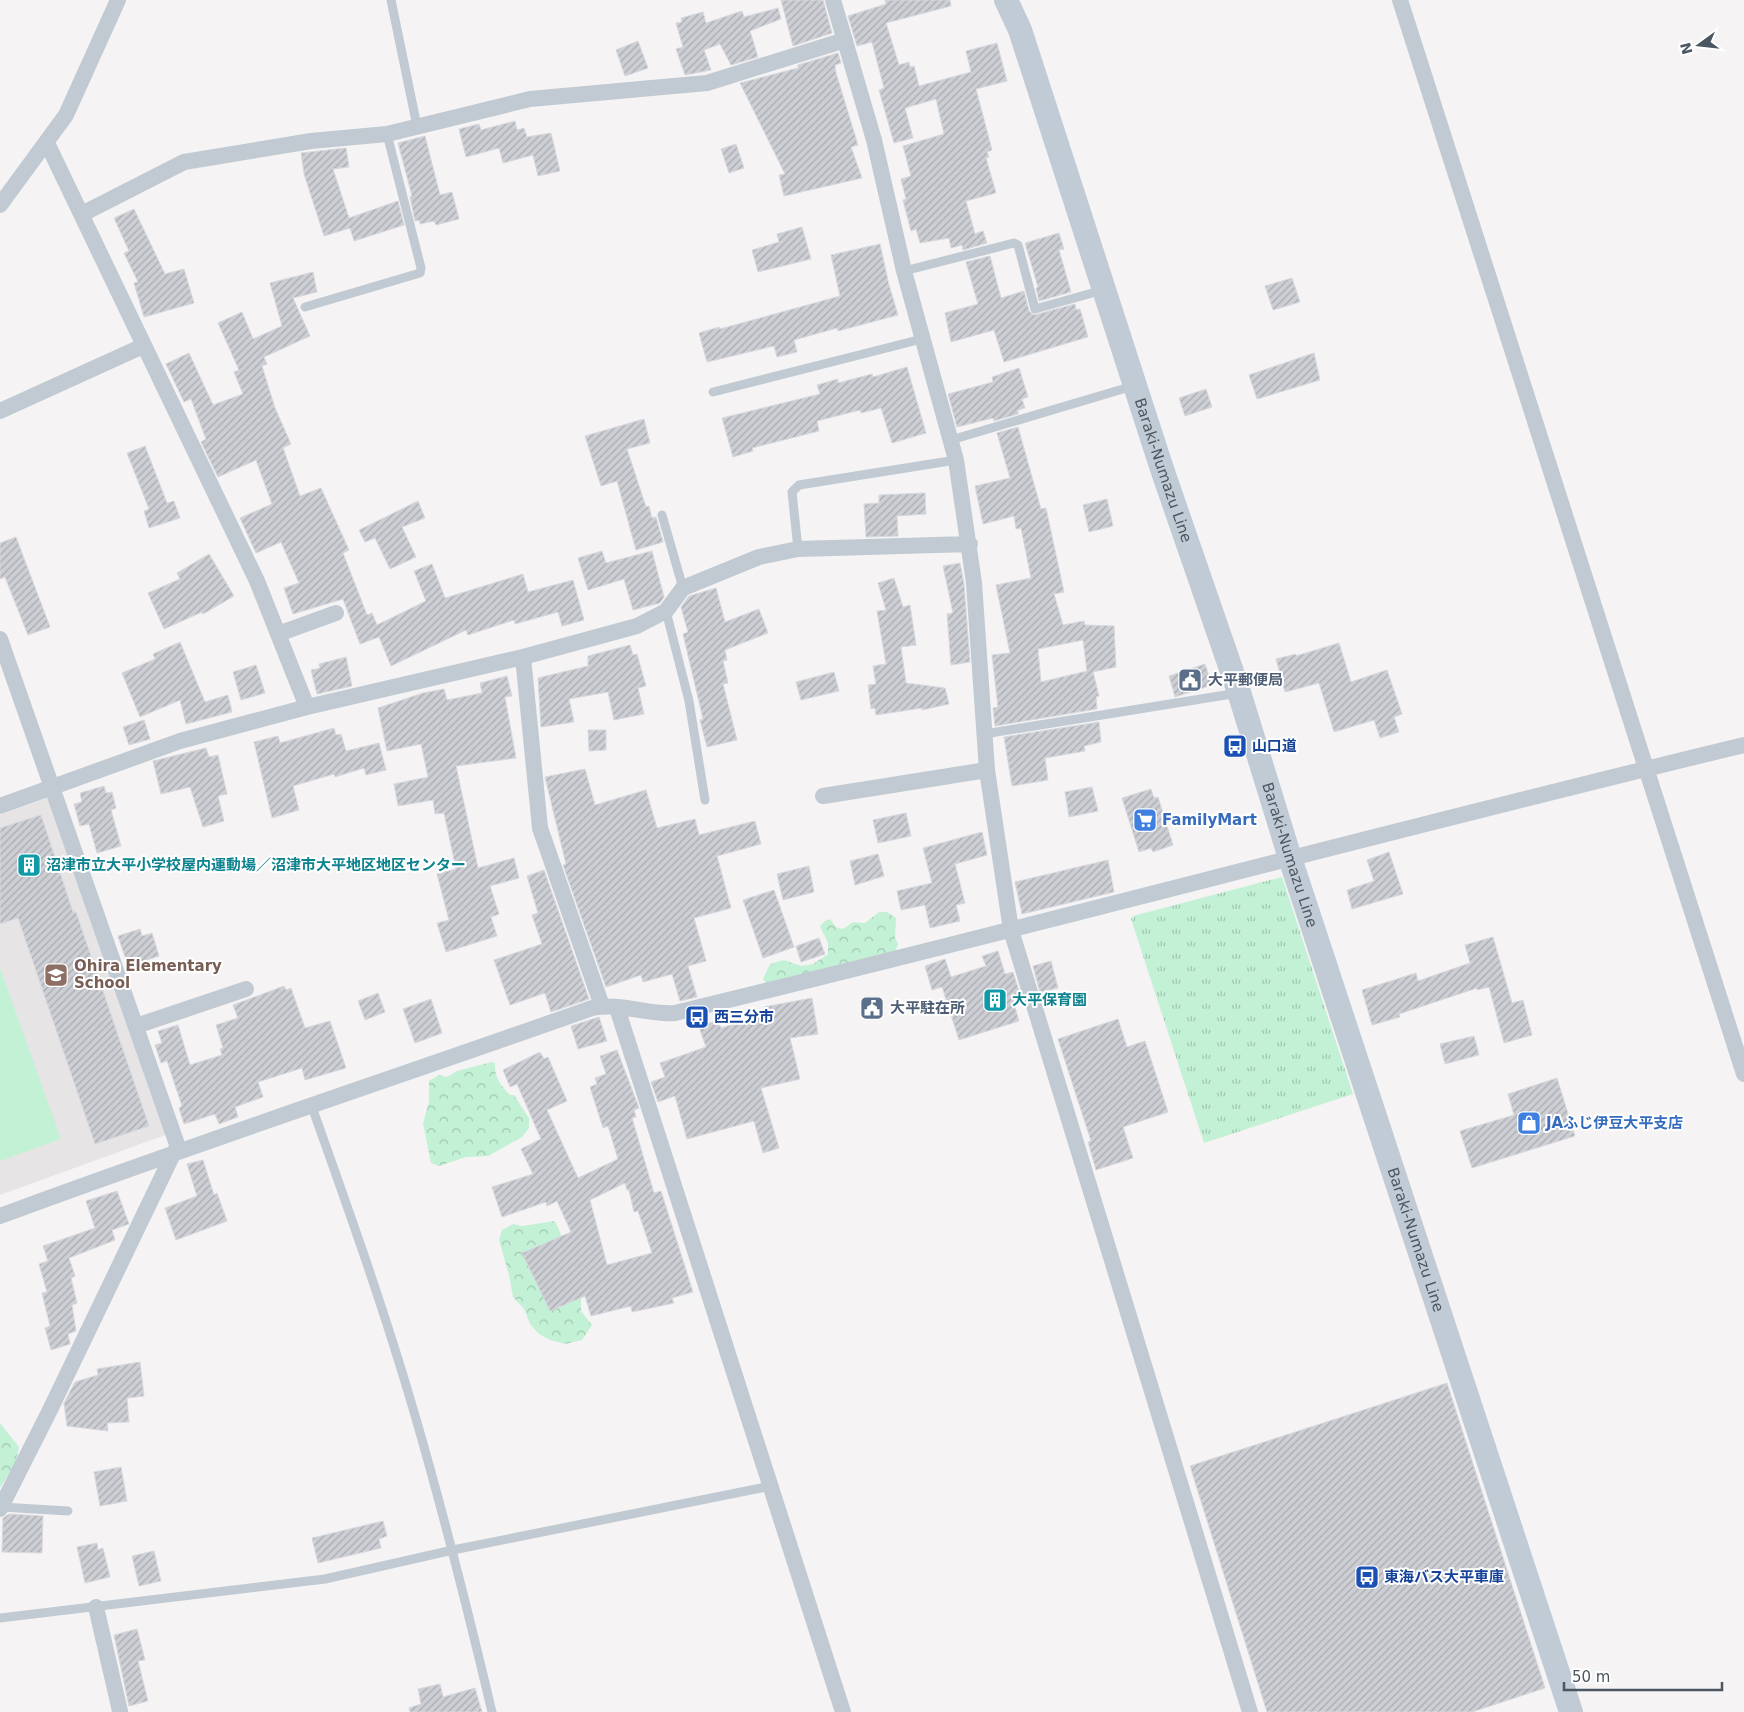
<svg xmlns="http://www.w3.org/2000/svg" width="1744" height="1712" font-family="'DejaVu Sans','Noto Sans JP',sans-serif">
<defs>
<pattern id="grass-tufts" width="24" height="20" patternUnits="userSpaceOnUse" patternTransform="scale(1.25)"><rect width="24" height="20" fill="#c3f1d5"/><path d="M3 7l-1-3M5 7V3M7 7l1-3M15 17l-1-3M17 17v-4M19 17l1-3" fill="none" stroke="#a0c6b0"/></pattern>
<pattern id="forest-crowns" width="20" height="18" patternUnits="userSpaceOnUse" patternTransform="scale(1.25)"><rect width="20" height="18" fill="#c3f1d5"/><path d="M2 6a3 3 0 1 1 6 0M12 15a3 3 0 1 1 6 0" fill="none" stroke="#a0c6b0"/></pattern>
<pattern id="building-hatch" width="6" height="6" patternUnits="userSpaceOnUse" patternTransform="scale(1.25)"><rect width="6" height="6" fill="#cdcfd5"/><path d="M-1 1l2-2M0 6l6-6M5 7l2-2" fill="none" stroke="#a8abb0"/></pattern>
</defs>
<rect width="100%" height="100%" fill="#f5f3f3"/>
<!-- education -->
<path fill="#e6e4e5" d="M 49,797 L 168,1134 L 0,1195 L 0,815 Z"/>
<!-- grass -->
<path fill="url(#grass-tufts)" d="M 1282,877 L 1353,1094 L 1204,1143 L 1131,919 L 1133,916 Z"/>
<!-- forest -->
<path fill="url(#forest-crowns)" d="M 879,912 L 887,912 L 896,918 L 895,938 L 898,944 L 895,952 L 767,984 L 763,979 L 770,964 L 784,960 L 801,966 L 813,964 L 828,954 L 828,943 L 820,926 L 825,921 L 830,919 L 836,927 L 843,929 L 853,922 L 865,923 Z
M 492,1062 L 495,1063 C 494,1077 500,1084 510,1095 L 514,1095 L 529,1118 L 529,1128 L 522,1137 L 488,1156 L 466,1157 L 439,1166 L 431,1163 L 423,1123 L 429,1102 L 429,1081 L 439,1075 L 447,1077 L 457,1071 Z
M 555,1221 L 573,1262 L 581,1293 L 581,1311 L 592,1325 L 582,1340 L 565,1344 L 550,1340 L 539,1334 L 530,1324 L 524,1309 L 513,1297 L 509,1275 L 499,1240 L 502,1230 L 513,1224 L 522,1226 Z
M 0,1423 L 19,1447 L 16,1462 L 0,1488 Z"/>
<!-- pitch -->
<path fill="#c3f1d5" d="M 0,968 L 61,1139 L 0,1161 Z"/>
<!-- building -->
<path fill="url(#building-hatch)" stroke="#d7d9de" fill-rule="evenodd" d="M 781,0 L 823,0 L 832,33 L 793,46 Z
M 885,0 L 950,0 L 951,6 L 886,23 L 899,65 L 909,62 L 910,67 L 914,66 L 919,86 L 971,72 L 966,51 L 997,43 L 1007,81 L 976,89 L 992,150 L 987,152 L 989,157 L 986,158 L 996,193 L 966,201 L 975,234 L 983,231 L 987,243 L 963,250 L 962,245 L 951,248 L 949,238 L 920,243 L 916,229 L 911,231 L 903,200 L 906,199 L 901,179 L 911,176 L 903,146 L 944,134 L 936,99 L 905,108 L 913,138 L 894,143 L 879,90 L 884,88 L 872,42 L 857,46 L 848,16 L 886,4 Z
M 778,8 L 781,19 L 750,31 L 758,57 L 731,65 L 720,44 L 704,50 L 711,70 L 685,75 L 676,49 L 683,47 L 676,23 L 682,22 L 681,18 L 703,12 L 706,23 L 742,11 L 744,17 Z
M 638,41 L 648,68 L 625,76 L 616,50 Z
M 838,53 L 841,63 L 835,65 L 836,73 L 858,145 L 851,147 L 862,178 L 784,196 L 779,175 L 785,174 L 740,83 L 798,68 L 798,65 Z
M 515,121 L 517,130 L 524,128 L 527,137 L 551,133 L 560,171 L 538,176 L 533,155 L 503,163 L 499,148 L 466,157 L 459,129 L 479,124 L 481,130 Z
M 425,136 L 440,195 L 452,192 L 459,219 L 436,225 L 434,221 L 420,224 L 419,220 L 415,221 L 410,197 L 412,196 L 398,143 Z
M 736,144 L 744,168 L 729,173 L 721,149 Z
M 346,148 L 349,167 L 333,169 L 349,218 L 398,201 L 404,225 L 354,241 L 350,228 L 324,236 L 304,174 L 301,153 Z
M 134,209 L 165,274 L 184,269 L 194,303 L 144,317 L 134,283 L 138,282 L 124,253 L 129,251 L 114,218 Z
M 802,227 L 811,259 L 758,272 L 752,250 L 779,242 L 777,234 Z
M 1059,233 L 1064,249 L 1059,250 L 1071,292 L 1039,301 L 1036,288 L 1038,287 L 1025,243 Z
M 880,244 L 889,285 L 898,315 L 838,331 L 837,328 L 794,340 L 797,352 L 777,357 L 774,346 L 707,362 L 699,333 L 719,327 L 720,329 L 840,296 L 831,255 Z
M 990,256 L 1001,298 L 1024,291 L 1029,311 L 1034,315 L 1075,304 L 1076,310 L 1080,309 L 1088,337 L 1004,362 L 994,330 L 951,342 L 945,313 L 978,304 L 966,262 Z
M 313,272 L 317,292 L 293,298 L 310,336 L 264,357 L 267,364 L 262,366 L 275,408 L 291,444 L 283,448 L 300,496 L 321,488 L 349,550 L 343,553 L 367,615 L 372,613 L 377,625 L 426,601 L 414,571 L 432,564 L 445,598 L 523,574 L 528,592 L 573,580 L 584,620 L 562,626 L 558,612 L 515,624 L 514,620 L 468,635 L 466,630 L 391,666 L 379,637 L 360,644 L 343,599 L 293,614 L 284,588 L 299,583 L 281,542 L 256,553 L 240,518 L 272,504 L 256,460 L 218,477 L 201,442 L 206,439 L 191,399 L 184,402 L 166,364 L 189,353 L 213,405 L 243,394 L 234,372 L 239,370 L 218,323 L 242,312 L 253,339 L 282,326 L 270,283 Z
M 1292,278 L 1300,302 L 1273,310 L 1265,286 Z
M 1314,353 L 1320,380 L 1257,399 L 1249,375 Z
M 907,367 L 926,433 L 892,443 L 881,408 L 861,413 L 860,410 L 817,421 L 819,431 L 752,448 L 753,451 L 733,457 L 722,418 L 820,394 L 817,385 L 838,379 L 838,383 L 872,374 L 873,377 Z
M 1019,368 L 1028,397 L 1022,399 L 1025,408 L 1018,410 L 1018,414 L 994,421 L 993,418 L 957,427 L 948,394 L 993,382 L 992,377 Z
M 1206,389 L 1212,407 L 1185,416 L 1179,398 Z
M 644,419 L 650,443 L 627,449 L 646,507 L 649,506 L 652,518 L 656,517 L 663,542 L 636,550 L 617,481 L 601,486 L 585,436 Z
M 1018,427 L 1041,509 L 1046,508 L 1064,592 L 1054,594 L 1063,625 L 1084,621 L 1085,625 L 1114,626 L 1116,667 L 1093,672 L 1099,696 L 1096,697 L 1097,709 L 995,726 L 993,708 L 998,707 L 992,655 L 1010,653 L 996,585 L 1031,578 L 1021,528 L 1016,529 L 1014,516 L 983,524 L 975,486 L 1010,478 L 997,433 ZM 1083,640 L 1087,671 L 1041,682 L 1038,649 Z
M 145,446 L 167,503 L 174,501 L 180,518 L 149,528 L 144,511 L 149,509 L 127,453 Z
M 925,493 L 926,514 L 897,516 L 898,536 L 866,537 L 864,504 L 879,503 L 879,495 Z
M 1107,499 L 1113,526 L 1089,532 L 1083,505 Z
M 418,501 L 425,518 L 402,527 L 416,557 L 390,569 L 375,538 L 365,542 L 359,530 Z
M 16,537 L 50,627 L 28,635 L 5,577 L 0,579 L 0,543 Z
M 602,551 L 606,563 L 652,551 L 664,597 L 660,603 L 633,610 L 624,579 L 588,590 L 578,558 Z
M 209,554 L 234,596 L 203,614 L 202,612 L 164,629 L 148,593 L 180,579 L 177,573 Z
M 960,563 L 964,584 L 970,662 L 951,665 L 947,614 L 953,613 L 943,566 Z
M 894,578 L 903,607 L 910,605 L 916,645 L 901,647 L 906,683 L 945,688 L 949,704 L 922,710 L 922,708 L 876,715 L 875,708 L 871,709 L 868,685 L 876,684 L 873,666 L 886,664 L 877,611 L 886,610 L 878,583 Z
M 716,588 L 725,622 L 759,609 L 768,633 L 725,650 L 727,660 L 723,661 L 728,683 L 723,684 L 737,740 L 707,747 L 700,720 L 703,719 L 683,634 L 688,632 L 681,607 L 689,596 Z
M 180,642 L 205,702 L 228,695 L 232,712 L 186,724 L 180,700 L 140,717 L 122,673 L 155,659 L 153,654 Z
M 1339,643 L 1351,682 L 1387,670 L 1402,714 L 1394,717 L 1399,732 L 1380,738 L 1374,720 L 1334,732 L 1319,683 L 1285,692 L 1276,659 L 1296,654 L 1296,656 Z
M 630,645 L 633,655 L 637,654 L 646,686 L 638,688 L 644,714 L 614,720 L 608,692 L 569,699 L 574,722 L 541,727 L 538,678 L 588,666 L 588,656 Z
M 346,657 L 352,686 L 317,694 L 311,670 L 320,668 L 319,664 Z
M 1205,664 L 1212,685 L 1175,697 L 1169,676 Z
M 256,665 L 265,693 L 241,700 L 233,672 Z
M 834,672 L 839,691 L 801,700 L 796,682 Z
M 507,676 L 512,696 L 505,697 L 516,758 L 456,766 L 478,868 L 514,858 L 519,878 L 490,886 L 499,914 L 491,917 L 497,936 L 446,952 L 437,923 L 449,920 L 437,874 L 456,869 L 444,813 L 435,814 L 433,800 L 398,806 L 394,784 L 428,777 L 421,744 L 387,751 L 378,708 L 423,693 L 444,689 L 447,700 L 482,693 L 480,683 Z
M 144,720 L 150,739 L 129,745 L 123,727 Z
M 1099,722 L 1101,742 L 1084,746 L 1085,751 L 1045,758 L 1048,780 L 1012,786 L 1004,737 Z
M 334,728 L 336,735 L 341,734 L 346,751 L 379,743 L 386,770 L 366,775 L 364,768 L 335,777 L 334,774 L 293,786 L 299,810 L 272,818 L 254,742 L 278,736 L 280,743 Z
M 588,730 L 606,730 L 606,750 L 589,751 Z
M 206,748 L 209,757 L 218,755 L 227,794 L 218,796 L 224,821 L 203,827 L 190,787 L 161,794 L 153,761 Z
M 585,769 L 595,805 L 646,790 L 657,828 L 695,819 L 699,835 L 755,821 L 761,844 L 717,856 L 731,908 L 694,918 L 706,961 L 688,966 L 697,997 L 680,1001 L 672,974 L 643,982 L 641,975 L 606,987 L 563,865 L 566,864 L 545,777 Z
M 104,786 L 106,793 L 112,792 L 116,808 L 111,810 L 121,846 L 97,853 L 89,824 L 80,826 L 74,804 L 82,802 L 80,793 Z
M 1092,787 L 1098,811 L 1069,817 L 1065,792 Z
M 1151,789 L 1154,798 L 1158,797 L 1173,845 L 1153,852 L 1151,848 L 1139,852 L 1122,798 Z
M 906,813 L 911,836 L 878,843 L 873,820 Z
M 41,815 L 73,912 L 76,912 L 149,1126 L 95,1144 L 18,918 L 0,924 L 0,828 Z
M 982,832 L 987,855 L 955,864 L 965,903 L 956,905 L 960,921 L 930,928 L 925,905 L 901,910 L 897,891 L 932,883 L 923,848 Z
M 1389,852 L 1403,894 L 1352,909 L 1347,890 L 1374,881 L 1367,860 Z
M 878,854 L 884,876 L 855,885 L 850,861 Z
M 1108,860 L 1114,892 L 1022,914 L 1015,882 Z
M 809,866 L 814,892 L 783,900 L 777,874 Z
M 544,870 L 589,999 L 551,1012 L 545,993 L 510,1005 L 494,960 L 542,944 L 532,915 L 538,913 L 527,876 Z
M 774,890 L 794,947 L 763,958 L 743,900 Z
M 140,929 L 142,936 L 152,933 L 159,956 L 128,966 L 118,936 Z
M 1493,937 L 1512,1003 L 1523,1000 L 1532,1035 L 1504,1043 L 1489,987 L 1477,990 L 1477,988 L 1399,1014 L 1400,1017 L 1372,1025 L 1362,990 L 1416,973 L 1418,981 L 1470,963 L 1465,945 Z
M 819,938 L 825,954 L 801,962 L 796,946 Z
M 998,951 L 1005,974 L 1013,972 L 1021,997 L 1013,1000 L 1019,1021 L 959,1040 L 942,987 L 932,990 L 925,966 L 945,959 L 951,977 L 986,966 L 982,956 Z
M 1051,961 L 1058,988 L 1040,992 L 1033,966 Z
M 284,986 L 286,990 L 291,988 L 305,1028 L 330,1021 L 346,1068 L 305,1080 L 302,1068 L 258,1082 L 263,1097 L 235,1107 L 238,1117 L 219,1124 L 215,1114 L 184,1124 L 179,1108 L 182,1106 L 167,1061 L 161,1063 L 155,1045 L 162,1043 L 158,1031 L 178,1025 L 190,1065 L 222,1055 L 220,1049 L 223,1048 L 216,1025 L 238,1018 L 233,1005 Z
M 378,993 L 385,1012 L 365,1020 L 358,1001 Z
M 812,998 L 818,1034 L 790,1038 L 800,1079 L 761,1088 L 779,1148 L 763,1153 L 754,1121 L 687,1139 L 675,1096 L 658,1102 L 651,1082 L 665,1077 L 660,1063 L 706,1047 L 699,1027 L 718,1020 L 721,1028 L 767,1014 L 764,1007 Z
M 431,999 L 442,1033 L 415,1043 L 403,1009 Z
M 599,1017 L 607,1041 L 578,1049 L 571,1026 Z
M 1118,1019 L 1127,1047 L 1145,1041 L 1168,1112 L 1123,1127 L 1133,1158 L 1096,1170 L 1088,1142 L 1091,1141 L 1058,1039 Z
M 1474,1036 L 1479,1055 L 1445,1064 L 1440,1044 Z
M 617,1050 L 639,1108 L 634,1110 L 636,1117 L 632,1118 L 654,1193 L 661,1191 L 693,1292 L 672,1298 L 674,1303 L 632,1312 L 631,1306 L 591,1316 L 585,1296 L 550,1311 L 522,1253 L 571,1232 L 557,1201 L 547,1206 L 546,1202 L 502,1217 L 492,1187 L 533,1174 L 521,1149 L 541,1139 L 517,1084 L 510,1087 L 503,1070 L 540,1052 L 544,1059 L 548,1057 L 567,1101 L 547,1110 L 578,1178 L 618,1159 L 608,1126 L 603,1128 L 590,1087 L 597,1084 L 595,1078 L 606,1074 L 600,1056 ZM 625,1183 L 627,1190 L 629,1190 L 634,1212 L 638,1211 L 652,1253 L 607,1265 L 590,1200 Z
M 1557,1078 L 1575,1136 L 1472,1168 L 1460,1131 L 1514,1115 L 1508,1094 Z
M 203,1160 L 214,1195 L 217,1193 L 227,1221 L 176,1240 L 165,1208 L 197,1196 L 187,1164 Z
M 117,1191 L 129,1224 L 112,1230 L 115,1240 L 69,1258 L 75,1276 L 71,1278 L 77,1303 L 72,1305 L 76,1331 L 68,1334 L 70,1344 L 51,1350 L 45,1328 L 50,1326 L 42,1293 L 47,1292 L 39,1264 L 48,1261 L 43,1246 L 95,1228 L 86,1201 Z
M 140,1362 L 144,1396 L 127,1398 L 129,1422 L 107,1423 L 108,1431 L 67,1426 L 64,1403 L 75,1382 L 98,1375 L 97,1369 Z
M 1447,1383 L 1545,1688 L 1472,1712 L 1267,1712 L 1190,1466 Z
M 121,1467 L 127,1501 L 100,1506 L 94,1472 Z
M 9,1514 L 43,1516 L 42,1553 L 2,1552 L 3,1518 Z
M 383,1521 L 387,1536 L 379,1539 L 381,1548 L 318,1563 L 312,1538 Z
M 97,1543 L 98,1550 L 103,1548 L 110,1577 L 85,1583 L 77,1547 Z
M 154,1551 L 161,1581 L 139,1586 L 132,1556 Z
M 137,1629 L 145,1660 L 138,1661 L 148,1701 L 129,1706 L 114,1635 Z
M 440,1684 L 443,1697 L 475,1688 L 482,1712 L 410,1712 L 409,1708 L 421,1704 L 418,1689 Z"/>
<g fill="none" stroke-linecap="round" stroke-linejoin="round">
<!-- service -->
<path stroke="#c1cad2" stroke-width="9" d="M 391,0 L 417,126
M 904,271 L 1014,243 L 1018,245 L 1035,309 L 1103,290
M 305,307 L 420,273 L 421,268 L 387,134
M 713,392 L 922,339
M 951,440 L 1133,386
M 662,515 L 683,588
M 798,549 L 792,492 L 799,485 L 956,460
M 666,611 L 689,701 L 705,800
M 984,734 L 1238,693
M 312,1107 C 348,1208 384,1309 414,1412 C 443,1511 468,1611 492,1712
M 1,1507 L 68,1511
M 0,1618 L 325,1579 L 453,1550 L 771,1486"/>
<!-- minor -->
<path stroke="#c1cad2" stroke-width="16" d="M 833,0 L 874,140 L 904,271 L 956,460 L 974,583 L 987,770 L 1011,930 L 1250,1712
M 1400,0 L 1744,1074
M 47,143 L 257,581 L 307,707
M 0,205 L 66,115 L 118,0
M 82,214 L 184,162 L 311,141 L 387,134 L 530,99 L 707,83 L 845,40
M 0,411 L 143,346
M 278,634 L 336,613
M 0,639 L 179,1150
M 523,657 L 540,828 L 602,1006
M 823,796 L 987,770
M 0,806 L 180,741 L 307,707 L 523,657 L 637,626 L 666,611 L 683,588 L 759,557 L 798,549 L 970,544
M 617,1008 L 843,1712
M 136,1026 L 246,989
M 0,1216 C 196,1143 395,1078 592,1008 C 619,1002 648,1015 675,1013 C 1032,927 1387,831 1744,745
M 0,1509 L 50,1410 L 174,1152
M 96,1607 L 120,1711"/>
<!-- secondary -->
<path stroke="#c1cbd6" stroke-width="24" id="s1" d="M 1006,0 L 1020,30 L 1162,469 L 1239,692 L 1290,858 L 1571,1712"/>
</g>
<!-- icons -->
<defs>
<g id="civic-square" transform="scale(1.25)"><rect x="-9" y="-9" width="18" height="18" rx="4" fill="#5c6f8a" stroke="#fff"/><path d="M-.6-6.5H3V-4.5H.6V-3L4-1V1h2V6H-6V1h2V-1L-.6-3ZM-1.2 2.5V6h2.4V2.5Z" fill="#fff"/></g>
<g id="bus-square" transform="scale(1.25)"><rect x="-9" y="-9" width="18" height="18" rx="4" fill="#1a4fb4" stroke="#fff"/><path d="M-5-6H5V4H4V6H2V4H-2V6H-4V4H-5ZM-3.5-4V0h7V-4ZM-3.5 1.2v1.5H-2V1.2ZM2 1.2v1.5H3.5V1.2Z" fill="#fff"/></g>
<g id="supermarket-square" transform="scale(1.25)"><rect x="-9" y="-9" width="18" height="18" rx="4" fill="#3f7fe0" stroke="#fff"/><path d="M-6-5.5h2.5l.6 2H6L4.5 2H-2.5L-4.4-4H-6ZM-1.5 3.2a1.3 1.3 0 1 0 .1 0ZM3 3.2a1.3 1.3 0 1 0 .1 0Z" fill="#fff"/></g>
<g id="building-square" transform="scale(1.25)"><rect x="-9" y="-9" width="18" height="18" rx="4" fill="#0f9aa8" stroke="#fff"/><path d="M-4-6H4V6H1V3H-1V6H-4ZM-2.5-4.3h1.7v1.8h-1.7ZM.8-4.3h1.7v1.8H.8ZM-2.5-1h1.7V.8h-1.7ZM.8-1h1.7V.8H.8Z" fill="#fff"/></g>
<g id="school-square" transform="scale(1.25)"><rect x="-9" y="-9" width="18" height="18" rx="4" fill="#8d6e63" stroke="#fff"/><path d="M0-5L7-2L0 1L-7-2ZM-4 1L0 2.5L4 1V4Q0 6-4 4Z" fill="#fff"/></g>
<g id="shop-square" transform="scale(1.25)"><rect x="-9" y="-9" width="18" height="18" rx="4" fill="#3f7fe0" stroke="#fff"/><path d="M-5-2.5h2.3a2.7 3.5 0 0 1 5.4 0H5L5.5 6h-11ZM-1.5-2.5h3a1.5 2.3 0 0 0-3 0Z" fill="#fff"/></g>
</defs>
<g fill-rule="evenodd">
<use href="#civic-square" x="1190" y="680"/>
<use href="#bus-square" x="1235" y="746"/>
<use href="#supermarket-square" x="1145" y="820"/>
<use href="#building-square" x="29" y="865"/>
<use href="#school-square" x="56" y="975"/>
<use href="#building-square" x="995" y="1000"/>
<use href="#civic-square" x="872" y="1008"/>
<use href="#bus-square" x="697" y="1017"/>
<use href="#shop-square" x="1529" y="1123"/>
<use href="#bus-square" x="1367" y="1577"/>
</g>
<g text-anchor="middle" stroke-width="4" stroke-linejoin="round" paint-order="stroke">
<!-- street labels -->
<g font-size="15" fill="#4a5661" stroke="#fff">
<text dy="5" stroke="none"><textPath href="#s1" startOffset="496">Baraki-Numazu Line</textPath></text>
<text dy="5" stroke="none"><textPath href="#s1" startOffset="901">Baraki-Numazu Line</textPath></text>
<text dy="5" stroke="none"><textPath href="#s1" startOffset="1306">Baraki-Numazu Line</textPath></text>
</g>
<!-- service labels -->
<g font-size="15" font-weight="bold" fill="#4e5e75" stroke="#fff" text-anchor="start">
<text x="1208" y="685">大平郵便局</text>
<text x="890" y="1013">大平駐在所</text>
</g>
<!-- transit labels -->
<g font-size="15" font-weight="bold" fill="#164399" stroke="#fff" text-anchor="start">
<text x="1252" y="751">山口道</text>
<text x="714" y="1022">西三分市</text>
<text x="1384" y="1582">東海バス大平車庫</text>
</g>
<!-- shop labels -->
<g font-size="15" font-weight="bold" fill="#366cbe" stroke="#fff" text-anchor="start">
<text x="1162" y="825">FamilyMart</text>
<text x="1546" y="1128">JAふじ伊豆大平支店</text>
</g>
<!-- culture labels -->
<g font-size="15" font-weight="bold" fill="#0d838f" stroke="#fff" text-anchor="start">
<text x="46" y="870">沼津市立大平小学校屋内運動場／沼津市大平地区地区センター</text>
<text x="1012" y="1005">大平保育園</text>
</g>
<!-- education labels -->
<g font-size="15" font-weight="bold" fill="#785e54" stroke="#fff" text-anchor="start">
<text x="74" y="971">Ohira Elementary<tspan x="74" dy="17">School</tspan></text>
</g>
</g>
<!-- north arrow -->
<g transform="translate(1699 45) rotate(255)" stroke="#ffffff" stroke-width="4" paint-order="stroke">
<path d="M0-4L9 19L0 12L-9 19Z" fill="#4a5661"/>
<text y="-8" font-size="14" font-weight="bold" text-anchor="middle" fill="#4a5661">N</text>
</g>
<!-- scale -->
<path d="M1564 1682v8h158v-8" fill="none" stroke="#4a5661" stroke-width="2.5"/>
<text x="1572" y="1682" font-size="15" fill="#4a5661" stroke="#ffffff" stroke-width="4" paint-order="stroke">50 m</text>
</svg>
